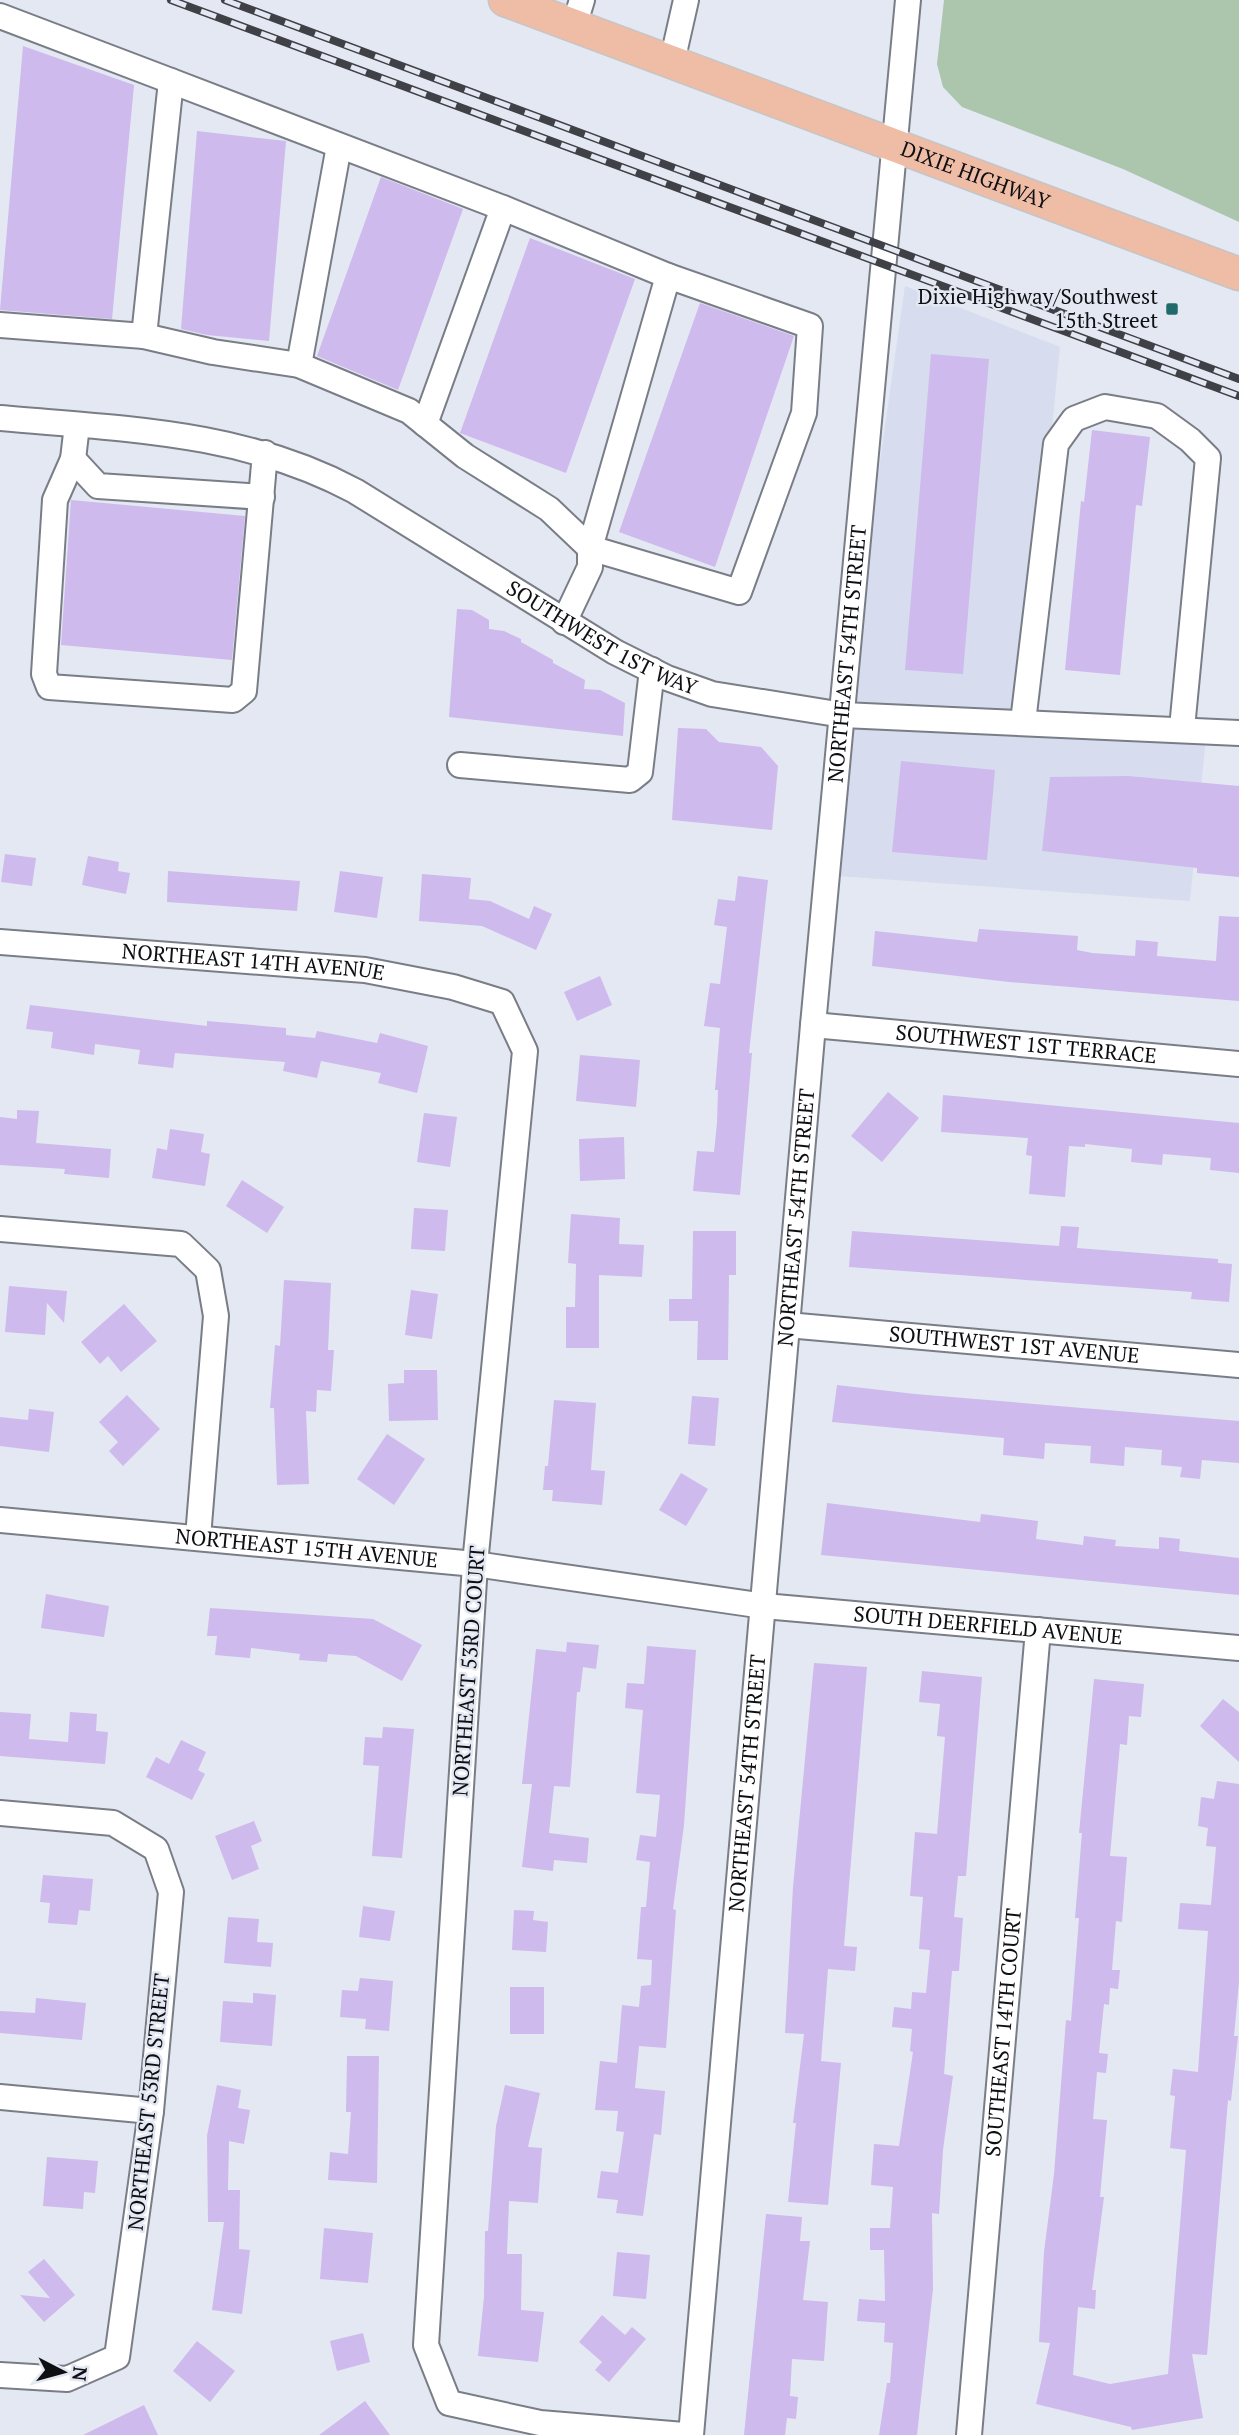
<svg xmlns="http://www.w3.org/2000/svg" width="1239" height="2435" font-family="'PT Serif',serif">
<rect width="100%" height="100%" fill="#e4e8f3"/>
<!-- built -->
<path fill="#d7ddef" d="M 905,286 L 1060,347 L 1022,730 L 1206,737 L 1190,901 L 838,876 L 878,475 Z"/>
<!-- green -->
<path fill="#acc6ad" d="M 944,0 L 1239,0 L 1239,222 L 1123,169 L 962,107 L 943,87 L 937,64 Z"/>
<!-- building -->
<path fill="#cebaec" d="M 23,46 L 134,85 L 112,319 L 0,310 Z
M 197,131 L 286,141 L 269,341 L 207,335 L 181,329 Z
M 381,177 L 463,209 L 398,390 L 317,356 Z
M 530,238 L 635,279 L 566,473 L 460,433 Z
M 700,303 L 794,336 L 715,567 L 619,532 Z
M 931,354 L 989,359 L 963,674 L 905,670 Z
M 1092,430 L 1150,437 L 1142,506 L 1136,505 L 1120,675 L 1065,670 L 1081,501 L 1084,502 Z
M 71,500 L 245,516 L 232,660 L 61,645 Z
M 457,609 L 472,610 L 489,620 L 489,629 L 504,631 L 521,639 L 521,642 L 553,660 L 553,663 L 585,680 L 584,689 L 600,690 L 625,703 L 623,736 L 449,717 Z
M 678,728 L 706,729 L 719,742 L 761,747 L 778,766 L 772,830 L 672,820 Z
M 901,761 L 995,770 L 987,860 L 892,852 Z
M 1128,776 L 1239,786 L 1239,877 L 1197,873 L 1197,868 L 1042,851 L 1050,777 Z
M 5,854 L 36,858 L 32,886 L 1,882 Z
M 88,856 L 119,862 L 118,871 L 130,873 L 126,894 L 82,885 Z
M 168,871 L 300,881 L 297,911 L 167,902 Z
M 340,871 L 383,877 L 377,918 L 334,912 Z
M 422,874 L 471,878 L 469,899 L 490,901 L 529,919 L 534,906 L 552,914 L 536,950 L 482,926 L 419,921 Z
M 738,876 L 768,880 L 749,1053 L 752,1053 L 740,1195 L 693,1191 L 697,1151 L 714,1152 L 717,1123 L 718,1090 L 715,1090 L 720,1028 L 704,1026 L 710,983 L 720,984 L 727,927 L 714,925 L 718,899 L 735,901 Z
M 1219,916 L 1239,917 L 1239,1001 L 1009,982 L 872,966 L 875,931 L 977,942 L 979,929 L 1078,936 L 1077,950 L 1092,953 L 1135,956 L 1136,940 L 1158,942 L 1157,956 L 1216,961 Z
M 600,976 L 612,1005 L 577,1021 L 564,992 Z
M 30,1005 L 207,1026 L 207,1021 L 286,1028 L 286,1035 L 315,1038 L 317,1031 L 377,1043 L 380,1033 L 428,1046 L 417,1093 L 378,1083 L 381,1073 L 321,1061 L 317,1078 L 283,1071 L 285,1062 L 175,1053 L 173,1068 L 138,1064 L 140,1050 L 95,1044 L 94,1055 L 51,1048 L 53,1032 L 26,1029 Z
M 580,1055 L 640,1060 L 636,1107 L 576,1101 Z
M 888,1092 L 919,1118 L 882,1162 L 851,1136 Z
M 943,1095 L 1239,1123 L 1239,1173 L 1210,1170 L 1211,1158 L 1163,1154 L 1162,1165 L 1131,1162 L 1132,1149 L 1085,1144 L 1085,1147 L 1069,1146 L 1065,1197 L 1029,1194 L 1032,1156 L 1026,1155 L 1028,1138 L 941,1132 Z
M 17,1110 L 39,1111 L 36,1143 L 111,1149 L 109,1178 L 64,1174 L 65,1169 L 0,1165 L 0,1117 L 17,1119 Z
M 424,1113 L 457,1117 L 450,1167 L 417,1162 Z
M 170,1129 L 204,1134 L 201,1152 L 210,1154 L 205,1186 L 152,1178 L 157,1148 L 167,1150 Z
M 624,1137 L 625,1179 L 580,1181 L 579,1139 Z
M 242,1180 L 284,1207 L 267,1233 L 226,1206 Z
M 414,1208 L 448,1210 L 445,1251 L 411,1249 Z
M 571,1214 L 620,1218 L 619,1244 L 644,1245 L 642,1277 L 599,1275 L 599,1348 L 566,1348 L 566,1307 L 575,1307 L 576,1264 L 568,1263 Z
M 1061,1226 L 1079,1227 L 1077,1248 L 1218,1259 L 1218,1263 L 1232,1264 L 1229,1302 L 1191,1299 L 1192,1292 L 849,1267 L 852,1231 L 1059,1246 Z
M 693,1231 L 736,1231 L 736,1275 L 729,1275 L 728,1360 L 697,1360 L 698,1321 L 669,1321 L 669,1299 L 692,1299 Z
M 284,1280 L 331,1283 L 328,1350 L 334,1350 L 331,1391 L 317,1390 L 316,1412 L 306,1411 L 309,1484 L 277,1485 L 274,1408 L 270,1408 L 275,1345 L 280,1346 Z
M 9,1286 L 67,1291 L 64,1323 L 47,1303 L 45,1335 L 5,1332 Z
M 411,1290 L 438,1294 L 432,1339 L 405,1335 Z
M 124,1304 L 157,1341 L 121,1372 L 108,1356 L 100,1364 L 81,1342 Z
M 404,1370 L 437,1370 L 438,1420 L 389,1421 L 388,1384 L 404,1383 Z
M 837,1385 L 915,1394 L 1239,1421 L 1239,1463 L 1202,1460 L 1200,1479 L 1180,1477 L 1182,1467 L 1161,1465 L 1162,1450 L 1125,1447 L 1124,1466 L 1090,1463 L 1091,1446 L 1045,1443 L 1044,1459 L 1003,1455 L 1004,1438 L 832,1422 Z
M 127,1395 L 160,1429 L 123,1466 L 109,1451 L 118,1442 L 99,1422 Z
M 692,1396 L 719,1398 L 715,1446 L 688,1444 Z
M 554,1400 L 596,1403 L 591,1470 L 605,1471 L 602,1505 L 552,1501 L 553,1490 L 543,1490 L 545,1466 L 548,1466 Z
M 29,1409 L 54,1412 L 49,1452 L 0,1446 L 0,1417 L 28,1420 Z
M 387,1434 L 425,1459 L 394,1505 L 357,1479 Z
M 681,1473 L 708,1489 L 686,1526 L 659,1510 Z
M 827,1503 L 980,1522 L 981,1514 L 1038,1521 L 1036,1539 L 1083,1545 L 1084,1536 L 1116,1540 L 1115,1546 L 1159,1549 L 1159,1537 L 1180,1539 L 1179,1551 L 1239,1558 L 1239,1595 L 821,1555 Z
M 46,1594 L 109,1606 L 104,1637 L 41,1628 Z
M 210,1608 L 373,1619 L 422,1645 L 402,1681 L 356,1656 L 328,1654 L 327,1662 L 299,1660 L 300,1654 L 251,1648 L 250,1658 L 215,1655 L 217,1636 L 207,1636 Z
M 567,1642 L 599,1645 L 596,1669 L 583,1667 L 580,1692 L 577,1692 L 570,1787 L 554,1786 L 549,1833 L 589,1838 L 587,1863 L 554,1860 L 553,1871 L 522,1867 L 532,1784 L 522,1784 L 536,1649 L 566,1652 Z
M 647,1646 L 696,1650 L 684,1825 L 673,1909 L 676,1910 L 666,2048 L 639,2046 L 635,2088 L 665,2091 L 661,2135 L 654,2134 L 643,2216 L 616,2213 L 618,2200 L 597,2198 L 601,2171 L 618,2173 L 624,2132 L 616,2131 L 618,2111 L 595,2110 L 600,2061 L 617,2063 L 622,2005 L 639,2007 L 641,1986 L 651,1985 L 652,1960 L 637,1959 L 641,1907 L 646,1907 L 650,1862 L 636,1860 L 640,1835 L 656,1837 L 660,1795 L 636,1793 L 643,1710 L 625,1708 L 627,1683 L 644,1684 Z
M 814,1663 L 867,1667 L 844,1946 L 857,1947 L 855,1971 L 828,1969 L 821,2061 L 841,2063 L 828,2205 L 788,2202 L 796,2123 L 793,2123 L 804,2034 L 785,2033 L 793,1887 Z
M 922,1671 L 982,1677 L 966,1876 L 958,1876 L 954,1917 L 963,1918 L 959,1971 L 952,1971 L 944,2074 L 953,2076 L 943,2150 L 939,2214 L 932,2213 L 933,2289 L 917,2435 L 879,2435 L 887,2383 L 890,2383 L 893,2343 L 884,2342 L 885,2323 L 857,2321 L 859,2299 L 885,2301 L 884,2250 L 870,2250 L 870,2228 L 890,2228 L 893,2187 L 871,2185 L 874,2144 L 899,2146 L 913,2052 L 910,2051 L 912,2029 L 892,2027 L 894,2007 L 911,2009 L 912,1992 L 926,1993 L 930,1950 L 919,1949 L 923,1897 L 910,1896 L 915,1832 L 937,1834 L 945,1737 L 937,1736 L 940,1704 L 919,1702 Z
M 1094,1679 L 1144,1684 L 1141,1717 L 1129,1716 L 1127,1745 L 1120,1744 L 1110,1856 L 1127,1857 L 1122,1922 L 1116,1921 L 1112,1970 L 1120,1970 L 1118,1989 L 1110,1988 L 1109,2005 L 1104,2004 L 1099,2053 L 1108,2054 L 1106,2073 L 1097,2072 L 1093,2119 L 1107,2120 L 1100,2197 L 1104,2197 L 1092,2290 L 1096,2290 L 1095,2309 L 1078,2307 L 1073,2375 L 1110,2384 L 1168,2374 L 1186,2150 L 1170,2148 L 1175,2096 L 1170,2095 L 1173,2069 L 1198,2072 L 1208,1931 L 1178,1929 L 1180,1903 L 1211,1905 L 1216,1847 L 1206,1846 L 1208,1828 L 1198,1826 L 1201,1797 L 1214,1799 L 1217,1781 L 1239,1784 L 1239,1982 L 1234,2036 L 1238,2036 L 1231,2101 L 1228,2100 L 1207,2355 L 1192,2354 L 1203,2418 L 1132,2430 L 1131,2427 L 1036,2404 L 1050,2343 L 1039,2342 L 1044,2252 L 1054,2174 L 1066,2020 L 1071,2021 L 1079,1918 L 1075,1918 L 1082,1833 L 1079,1833 Z
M 1223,1699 L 1239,1712 L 1239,1762 L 1200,1726 Z
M 0,1712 L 31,1714 L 29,1739 L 68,1742 L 70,1712 L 97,1714 L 96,1731 L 108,1732 L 105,1764 L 0,1756 Z
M 383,1727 L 414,1729 L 402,1858 L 372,1856 L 379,1766 L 363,1765 L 365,1737 L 382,1738 Z
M 181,1740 L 206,1752 L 198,1770 L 205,1774 L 192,1800 L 146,1777 L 156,1757 L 169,1764 Z
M 254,1821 L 262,1841 L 251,1846 L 259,1869 L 232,1880 L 215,1836 Z
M 43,1875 L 93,1879 L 90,1911 L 79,1910 L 77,1925 L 48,1923 L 50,1903 L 40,1902 Z
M 363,1906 L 395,1911 L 390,1941 L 359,1937 Z
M 514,1910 L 534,1911 L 533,1920 L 548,1922 L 546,1952 L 512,1950 Z
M 228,1917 L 259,1919 L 257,1942 L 273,1943 L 271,1967 L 224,1963 Z
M 360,1978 L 393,1981 L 389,2031 L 365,2029 L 366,2019 L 340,2017 L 342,1990 L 358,1991 Z
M 510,1987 L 544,1987 L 544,2034 L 510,2034 Z
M 253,1993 L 276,1995 L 272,2046 L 220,2042 L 223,2001 L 253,2003 Z
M 36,1998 L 86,2003 L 82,2040 L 0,2033 L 0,2011 L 35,2013 Z
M 347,2056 L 379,2056 L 377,2183 L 328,2180 L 330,2152 L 348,2154 L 351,2112 L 346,2112 Z
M 217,2085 L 241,2090 L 238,2108 L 250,2110 L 244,2144 L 229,2141 L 228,2190 L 240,2190 L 239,2249 L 250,2250 L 242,2314 L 212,2310 L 224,2222 L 208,2222 L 207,2136 Z
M 505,2085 L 540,2093 L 528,2147 L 542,2148 L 538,2203 L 509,2201 L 507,2254 L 522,2254 L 521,2310 L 544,2312 L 538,2362 L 478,2356 L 484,2297 L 485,2231 L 488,2231 L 496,2126 Z
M 47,2157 L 98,2161 L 95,2193 L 84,2192 L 83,2209 L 43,2206 Z
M 766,2214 L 802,2217 L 800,2241 L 810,2241 L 803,2300 L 828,2302 L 824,2361 L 792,2359 L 790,2396 L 798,2397 L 796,2419 L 787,2418 L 785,2435 L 744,2435 Z
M 324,2228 L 373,2233 L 368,2283 L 320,2279 Z
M 617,2252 L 650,2255 L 646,2299 L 613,2296 Z
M 44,2259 L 75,2295 L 44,2322 L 20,2295 L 50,2298 L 28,2272 Z
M 602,2315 L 625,2335 L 632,2327 L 646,2339 L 609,2382 L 595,2370 L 602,2362 L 579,2342 Z
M 363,2333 L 370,2362 L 337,2371 L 330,2341 Z
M 197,2341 L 235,2371 L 210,2402 L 173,2371 Z
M 365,2401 L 390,2435 L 319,2435 Z
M 144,2405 L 158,2435 L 83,2435 Z"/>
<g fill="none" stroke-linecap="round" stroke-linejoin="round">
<!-- minor casing -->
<g stroke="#797d86" stroke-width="28">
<g id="minor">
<path d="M 0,16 L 171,81 L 144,336 L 0,325"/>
<path d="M 574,26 L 582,0"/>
<path d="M 672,62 L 686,0"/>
<path d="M 171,81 L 503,208 L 668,276 L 810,326 L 804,413 L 739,592 L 590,548 L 590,567 L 564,622"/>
<path d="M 144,336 L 213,352 L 299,365 L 409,411 L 465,456 L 549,509 L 590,548 L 668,276"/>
<path d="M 299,365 L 339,146"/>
<path id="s1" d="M 0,418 C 124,429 243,431 355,491 L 615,652 L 667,678 L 712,694 L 843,715 L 1239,733"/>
<path d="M 425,424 L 503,208"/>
<path d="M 77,425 L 73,459 L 55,500 L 44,674 L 49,687 L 233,700 L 244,691 L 265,453"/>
<path d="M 73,459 L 98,486 L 262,497"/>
<path d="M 1023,722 L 1056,444 L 1074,419 L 1105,407 L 1157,416 L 1190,440 L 1208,458 L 1182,728"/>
<path d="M 460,765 L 630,780 L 640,772 L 652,670"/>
<path id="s2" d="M 0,942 L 365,970 L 453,987 L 502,1002 L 525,1051 L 475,1564 L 426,2345 L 449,2403 L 540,2423 L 684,2435"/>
<path id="s3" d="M 813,1025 L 1239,1064"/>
<path d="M 0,1229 L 181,1244 L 208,1270 L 216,1316 L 198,1537"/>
<path id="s4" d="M 787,1325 L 1239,1365"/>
<path id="s5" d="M 0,1520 L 475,1564 L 764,1606 L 1239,1648"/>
<path d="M 0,1813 L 113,1823 L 156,1849 L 171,1892 L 151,2111 L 117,2357 L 67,2379 L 0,2375"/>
<path d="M 0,2097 L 151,2111"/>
<path id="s6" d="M 691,2435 L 813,1025 L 908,0"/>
<path id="s7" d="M 969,2435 L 1038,1630"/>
</g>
</g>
<!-- major casing -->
<g stroke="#c5c5c6" stroke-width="35">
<g id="major">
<path id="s8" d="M 505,0 L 1239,274"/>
</g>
</g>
<!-- minor -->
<use href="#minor" stroke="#fff" stroke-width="24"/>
<!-- major -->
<use href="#major" stroke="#efbca6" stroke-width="32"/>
<!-- rail casing -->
<g stroke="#3f4146" stroke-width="8">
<path id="rail" d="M 171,0 L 1239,396
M 225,0 L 1239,379"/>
</g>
<!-- rail -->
<use href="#rail" stroke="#e4e8f3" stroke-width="5" stroke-dasharray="16" stroke-linecap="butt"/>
</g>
<!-- markers -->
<rect fill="#1f6b6b" stroke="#e4e8f3" stroke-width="2.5" x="1165" y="302" width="14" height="14" rx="3.5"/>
<g text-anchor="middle" stroke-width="5" stroke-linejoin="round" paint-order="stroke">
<!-- street labels -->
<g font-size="21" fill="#0e0f13" stroke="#e4e8f3">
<text dy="7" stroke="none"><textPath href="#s8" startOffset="502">DIXIE HIGHWAY</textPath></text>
<text dy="7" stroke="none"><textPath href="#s1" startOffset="653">SOUTHWEST 1ST WAY</textPath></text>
<text dy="7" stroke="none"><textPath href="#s6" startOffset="1788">NORTHEAST 54TH STREET</textPath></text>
<text dy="7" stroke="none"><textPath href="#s2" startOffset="254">NORTHEAST 14TH AVENUE</textPath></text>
<text dy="7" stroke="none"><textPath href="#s3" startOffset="214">SOUTHWEST 1ST TERRACE</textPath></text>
<text dy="7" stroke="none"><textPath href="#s6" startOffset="1222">NORTHEAST 54TH STREET</textPath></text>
<text dy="7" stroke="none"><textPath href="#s4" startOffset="228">SOUTHWEST 1ST AVENUE</textPath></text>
<text dy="7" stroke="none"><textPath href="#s5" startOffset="308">NORTHEAST 15TH AVENUE</textPath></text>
<text dy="7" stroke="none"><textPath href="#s5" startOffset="994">SOUTH DEERFIELD AVENUE</textPath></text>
<text transform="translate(469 1671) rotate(-86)" y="7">NORTHEAST 53RD COURT</text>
<text dy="7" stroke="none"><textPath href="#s6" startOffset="654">NORTHEAST 54TH STREET</textPath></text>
<text dy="7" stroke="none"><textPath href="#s7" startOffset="404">SOUTHEAST 14TH COURT</textPath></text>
<text transform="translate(149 2102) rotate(-84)" y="7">NORTHEAST 53RD STREET</text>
</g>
<!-- poi labels -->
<g font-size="21" fill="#0e0f13" stroke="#e4e8f3" text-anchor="end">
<text x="1158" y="304">Dixie Highway/Southwest<tspan x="1158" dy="24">15th Street</tspan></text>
</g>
</g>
<!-- north arrow -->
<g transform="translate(63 2372) rotate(96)" stroke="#e4e8f3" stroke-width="5" paint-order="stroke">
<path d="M0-5L12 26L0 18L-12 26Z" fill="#0e0f13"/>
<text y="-10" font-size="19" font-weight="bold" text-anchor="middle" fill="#0e0f13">N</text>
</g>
</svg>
